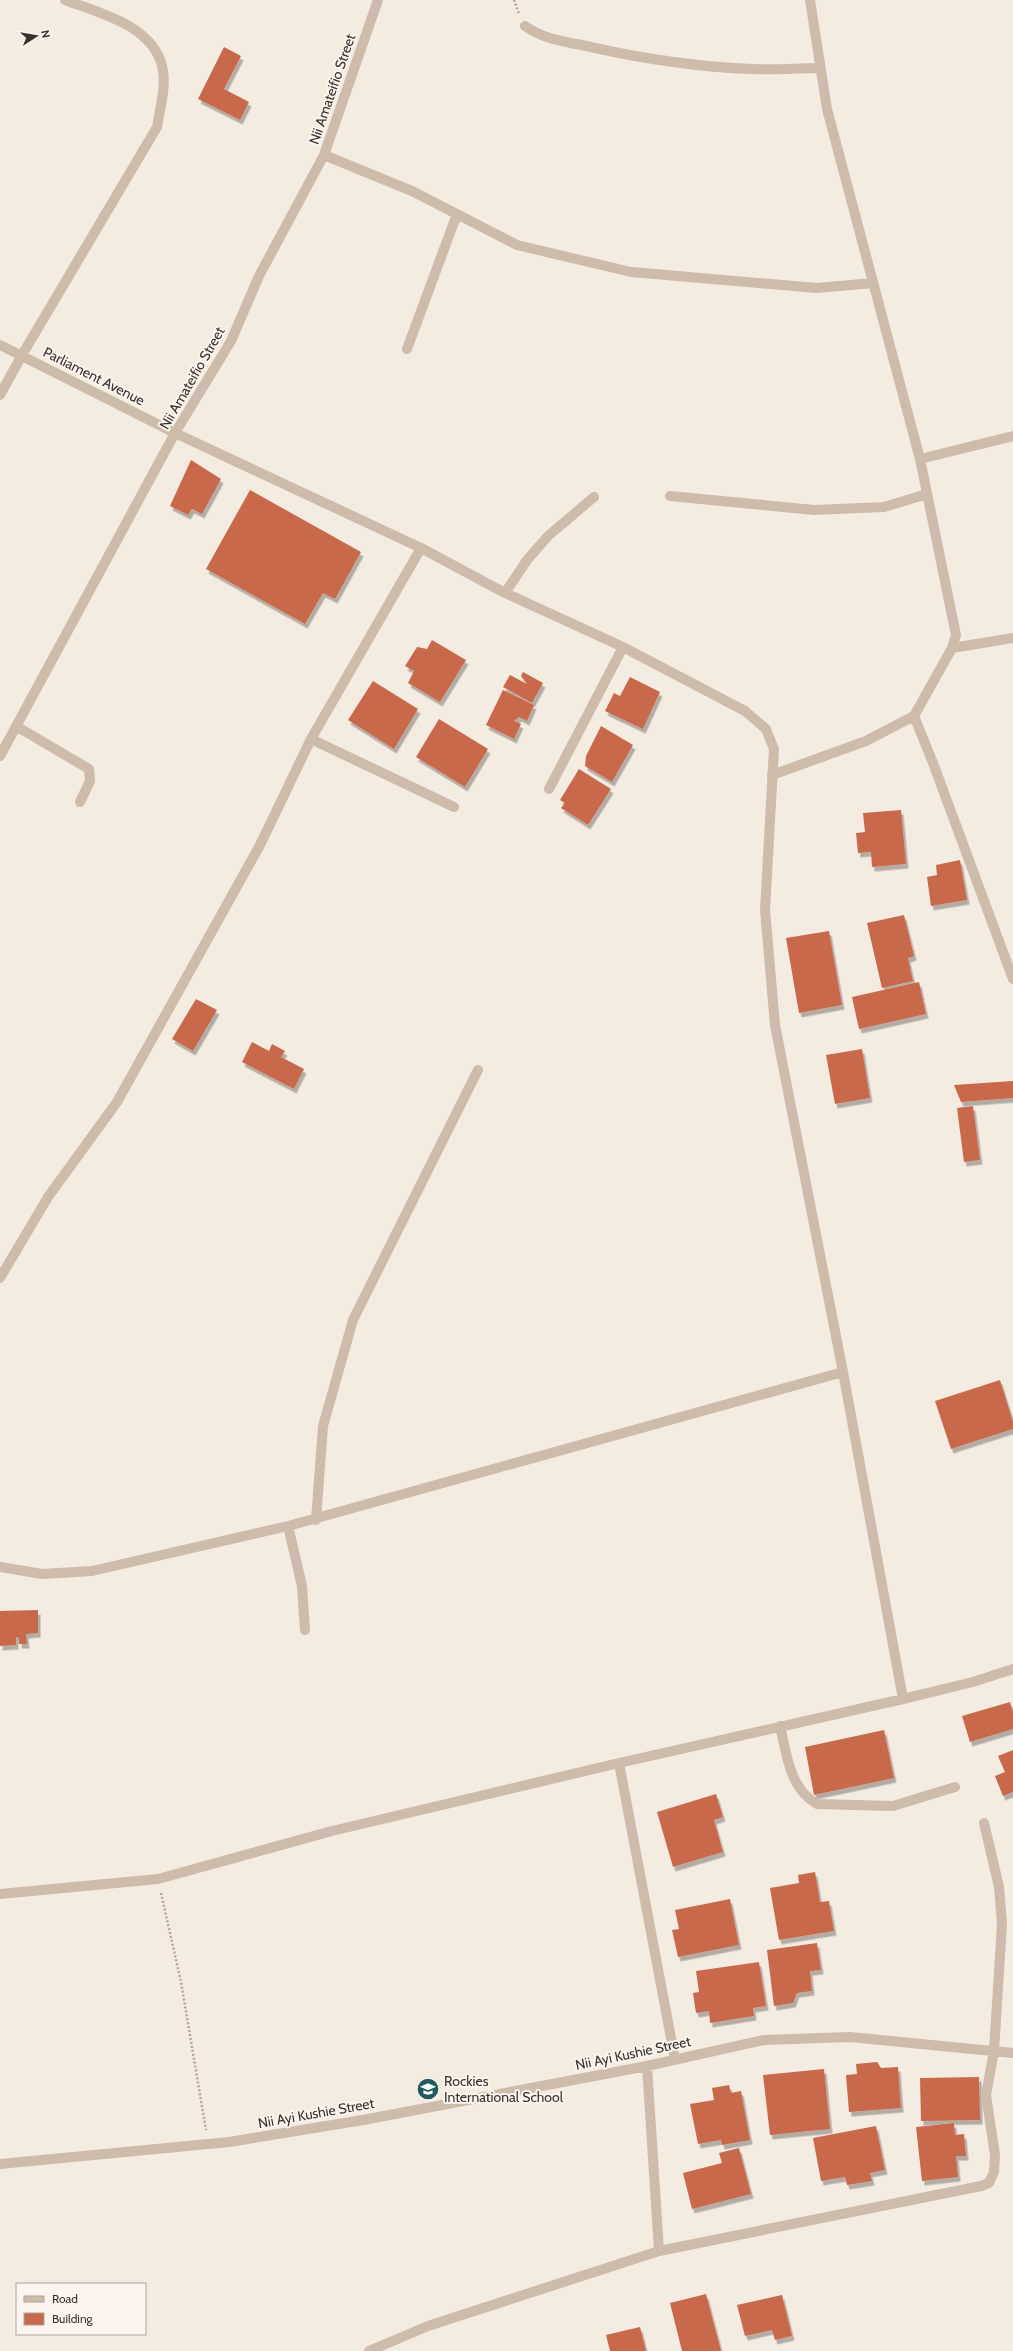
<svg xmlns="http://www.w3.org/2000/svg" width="1013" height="2351" font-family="Cabin,sans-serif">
<defs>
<filter id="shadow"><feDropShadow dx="2.5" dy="4.5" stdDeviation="0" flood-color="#0004"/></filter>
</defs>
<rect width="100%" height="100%" fill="#f4ebe1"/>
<!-- building -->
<path fill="#c8694b" filter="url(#shadow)" d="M 224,47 L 241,56 L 224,89 L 249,102 L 240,120 L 198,99 Z
M 191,460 L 221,479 L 202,514 L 192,509 L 188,515 L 170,506 Z
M 250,490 L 361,552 L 335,599 L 323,593 L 305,624 L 206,569 Z
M 432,640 L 466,660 L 440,702 L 408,683 L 414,671 L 405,666 L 417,647 L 427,649 Z
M 523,672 L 543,683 L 532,703 L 503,687 L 510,675 L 527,684 L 521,676 Z
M 630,677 L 660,692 L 643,729 L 605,711 L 614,693 L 620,696 Z
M 373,681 L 418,709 L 394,749 L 348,720 Z
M 503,690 L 534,705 L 527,721 L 519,717 L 514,721 L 521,724 L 514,739 L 486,725 Z
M 439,719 L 488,749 L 465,787 L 416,757 Z
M 601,726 L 633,745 L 612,782 L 585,766 L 586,756 Z
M 579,769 L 611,789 L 588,825 L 561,808 L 565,803 L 560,800 Z
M 901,810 L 906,864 L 872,867 L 871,852 L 858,853 L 856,833 L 865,832 L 863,813 Z
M 960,860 L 967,900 L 931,906 L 927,877 L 937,875 L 936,865 Z
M 904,915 L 914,956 L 908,958 L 913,981 L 882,988 L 867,923 Z
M 829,931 L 842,1005 L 799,1013 L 786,938 Z
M 919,982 L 926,1014 L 859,1029 L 852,997 Z
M 196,999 L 217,1010 L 193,1051 L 172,1039 Z
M 252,1042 L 269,1051 L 272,1044 L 285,1051 L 281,1057 L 304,1069 L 294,1089 L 242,1062 Z
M 862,1049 L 870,1098 L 835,1104 L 826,1055 Z
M 1013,1081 L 1013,1098 L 961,1102 L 954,1085 Z
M 973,1106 L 980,1160 L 964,1162 L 957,1108 Z
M 1000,1380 L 1013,1422 L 1013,1429 L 951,1449 L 935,1401 Z
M 38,1610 L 38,1633 L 26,1634 L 27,1644 L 19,1644 L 19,1638 L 16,1637 L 16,1645 L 0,1646 L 0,1611 Z
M 1010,1702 L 1013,1712 L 1013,1729 L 970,1742 L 962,1716 Z
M 884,1730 L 894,1778 L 814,1795 L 805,1747 Z
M 1013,1750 L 1013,1792 L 1003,1796 L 995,1776 L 1005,1772 L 998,1756 Z
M 716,1794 L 723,1817 L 714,1820 L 723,1852 L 673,1867 L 657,1812 Z
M 815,1872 L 820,1902 L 829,1901 L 834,1931 L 779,1940 L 770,1888 L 799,1883 L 798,1875 Z
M 730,1899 L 739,1945 L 678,1957 L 672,1930 L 679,1929 L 675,1910 Z
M 817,1943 L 821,1970 L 810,1971 L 812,1991 L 797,1993 L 793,2003 L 774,2006 L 767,1950 Z
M 759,1962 L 766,2006 L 753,2008 L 754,2016 L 710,2023 L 709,2011 L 696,2013 L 693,1993 L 699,1992 L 696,1971 Z
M 877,2062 L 881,2068 L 898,2067 L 901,2108 L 849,2112 L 846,2075 L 857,2074 L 856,2064 Z
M 824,2069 L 830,2129 L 770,2135 L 763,2075 Z
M 979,2077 L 980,2120 L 921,2121 L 920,2078 Z
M 729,2085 L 731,2093 L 741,2091 L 750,2140 L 722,2145 L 721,2140 L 698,2144 L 690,2104 L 714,2100 L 712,2088 Z
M 954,2123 L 955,2135 L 964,2134 L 966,2156 L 956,2156 L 958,2177 L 922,2181 L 916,2127 Z
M 876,2126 L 885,2170 L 870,2173 L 872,2181 L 847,2185 L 845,2177 L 821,2181 L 813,2138 Z
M 739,2148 L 751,2194 L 692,2209 L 683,2173 L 722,2163 L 719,2153 Z
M 706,2294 L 721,2351 L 682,2351 L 670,2303 Z
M 782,2295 L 792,2336 L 775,2340 L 772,2330 L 745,2336 L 737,2305 Z
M 640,2327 L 646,2351 L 610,2351 L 606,2335 Z"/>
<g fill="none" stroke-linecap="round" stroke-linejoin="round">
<!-- path -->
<path stroke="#b9a596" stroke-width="2.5" stroke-dasharray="2 2" stroke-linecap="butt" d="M 514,0 L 519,14
M 161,1893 L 181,1982 L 206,2130"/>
<!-- minor -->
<path stroke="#cdbbac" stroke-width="10" d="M 525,26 C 544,40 568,42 591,47 C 644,59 698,67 753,69 C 776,70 798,68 820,68
M 324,155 L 412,191 L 517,245 L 631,272 L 817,288 L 873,283
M 0,345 L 175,433 L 421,548 L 505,593 L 623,647 L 745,711 L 766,729 L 774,749 L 765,910 L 775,1025 L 843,1372 L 903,1699
M 407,349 L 457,214
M 0,395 L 22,355 L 157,127 C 160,108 167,85 162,66 C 152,25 99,13 65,0
M 920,459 L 1013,436
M 670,496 L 814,510 L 884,507 L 927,494
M 505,593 L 527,560 L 548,536 L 594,497
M 952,648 L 1013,638
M 914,716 L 933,763 L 1013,979
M 16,726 L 89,769 L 90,781 L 80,802
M 311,739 L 454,807
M 0,756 L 175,433 L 231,341 L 259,276 L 324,155 L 378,0
M 772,775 L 866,741 L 914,716 L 952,648 L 956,635 L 920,459 L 827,109 L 810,0
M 549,789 L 623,647
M 0,1278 L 48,1197 L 117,1102 L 260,845 L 311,739 L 421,548
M 316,1520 L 323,1426 L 353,1320 L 478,1070
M 288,1526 L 302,1586 L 305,1630
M 0,1567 L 42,1574 L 92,1571 L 288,1526 L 843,1372
M 780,1726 C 787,1755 789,1788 817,1804 L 893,1806 L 955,1787
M 619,1763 L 675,2059
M 0,1894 L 158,1879 L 332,1831 L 619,1763 L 903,1699 L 973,1682 L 1013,1669
M 647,2066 L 659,2251
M 0,2164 L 229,2142 L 363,2120 L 647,2066 L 764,2040 L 850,2037 L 1013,2053
M 369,2351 L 428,2326 L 659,2251 L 981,2186 L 989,2183 L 994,2172 L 995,2155 L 986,2095 L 994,2051 L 1002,1924 L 999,1887 L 984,1823"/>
</g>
<!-- icons -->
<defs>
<g id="school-disc" transform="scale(1.15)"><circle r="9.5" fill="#1f5a5e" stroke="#fbf5ee"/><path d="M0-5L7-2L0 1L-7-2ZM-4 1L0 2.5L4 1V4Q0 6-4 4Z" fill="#fff"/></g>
</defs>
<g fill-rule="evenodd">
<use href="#school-disc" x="428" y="2089"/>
</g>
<g text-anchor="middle" stroke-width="4" stroke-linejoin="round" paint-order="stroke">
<!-- street labels -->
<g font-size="14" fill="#3b302b" stroke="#fbf5ee">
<text transform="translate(332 89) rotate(-71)" y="5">Nii Amateifio Street</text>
<text transform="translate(94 376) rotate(27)" y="5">Parliament Avenue</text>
<text transform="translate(192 378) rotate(-60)" y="5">Nii Amateifio Street</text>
<text transform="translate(633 2053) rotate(-12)" y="5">Nii Ayi Kushie Street</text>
<text transform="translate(316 2113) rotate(-10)" y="5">Nii Ayi Kushie Street</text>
</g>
<!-- poi labels -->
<g font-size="14" fill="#3b302b" stroke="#fbf5ee" text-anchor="start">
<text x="444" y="2086">Rockies<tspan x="444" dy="16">International School</tspan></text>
</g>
</g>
<!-- legend -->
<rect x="16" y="2283" width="130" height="52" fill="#fbf5ee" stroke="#aea6a0"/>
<rect x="24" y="2296" width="20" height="6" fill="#cdbbac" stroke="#aea6a0"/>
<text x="52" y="2303" font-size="12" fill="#3b302b">Road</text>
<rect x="24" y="2313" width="20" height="12" fill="#c8694b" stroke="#aea6a0"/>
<text x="52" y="2323" font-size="12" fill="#3b302b">Building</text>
<!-- north arrow -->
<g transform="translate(36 36) rotate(78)" stroke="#fbf5ee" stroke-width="3" paint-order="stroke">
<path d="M0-3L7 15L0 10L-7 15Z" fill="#3b302b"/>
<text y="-6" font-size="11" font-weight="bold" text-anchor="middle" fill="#3b302b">N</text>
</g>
</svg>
